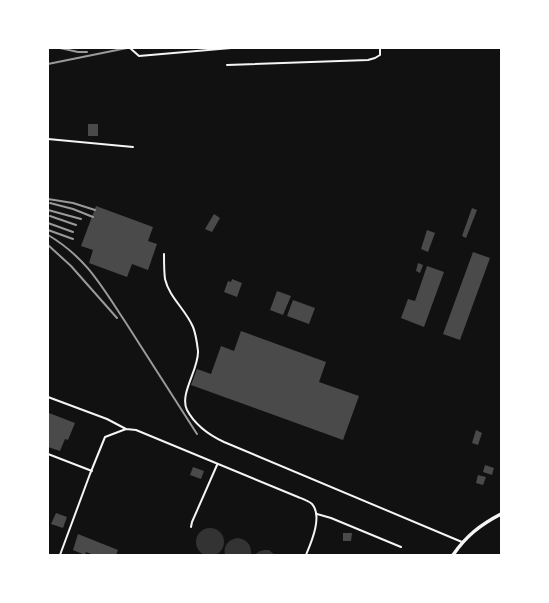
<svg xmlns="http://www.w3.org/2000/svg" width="549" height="603" font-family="'Titillium Web',sans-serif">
<rect width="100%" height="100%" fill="#111"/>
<!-- water -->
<path fill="#333" d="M196 542a14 14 0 1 1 28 0a14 14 0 1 1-28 0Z
M 237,538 C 247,539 252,545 251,555 L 225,555 C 223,546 228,540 237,538 Z
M 264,550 L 269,550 L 275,555 L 254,555 L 260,551 Z"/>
<!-- building -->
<path fill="#4a4a4a" d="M 88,124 L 98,124 L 98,136 L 88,136 Z
M 96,206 L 153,227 L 148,241 L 157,244 L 148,270 L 132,264 L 127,277 L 89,263 L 93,250 L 81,246 Z
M 472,208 L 477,210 L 466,238 L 462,236 Z
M 214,214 L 220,218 L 212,232 L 205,229 Z
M 427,230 L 435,233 L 428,252 L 421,249 Z
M 473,252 L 490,258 L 460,340 L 443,334 Z
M 418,263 L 423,265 L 420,273 L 416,271 Z
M 427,266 L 444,272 L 424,327 L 401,318 L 408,299 L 415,301 Z
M 232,279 L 242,283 L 237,297 L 224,292 L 228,281 L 231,282 Z
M 277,291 L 291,296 L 283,315 L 270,310 Z
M 293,300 L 315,308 L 309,324 L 287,316 Z
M 241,331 L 326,362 L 319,382 L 359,396 L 343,440 L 191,385 L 197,369 L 211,374 L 221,346 L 234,351 Z
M 49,413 L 75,423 L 68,440 L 65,439 L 60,451 L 48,447 L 48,417 Z
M 476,430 L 482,433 L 478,445 L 472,443 Z
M 485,465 L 494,468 L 492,475 L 483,472 Z
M 193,467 L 204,471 L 201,479 L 190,475 Z
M 478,475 L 486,477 L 483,485 L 476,483 Z
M 56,513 L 67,517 L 63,528 L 51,524 Z
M 343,533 L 352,533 L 351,541 L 343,541 Z
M 78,534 L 118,550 L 116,555 L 94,555 L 86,552 L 85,555 L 73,550 Z"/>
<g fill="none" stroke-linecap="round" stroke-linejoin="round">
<!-- service -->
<path stroke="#f5f5f5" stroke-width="2" d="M 130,48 L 139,56 L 231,48
M 227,65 L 368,60 L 375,58 L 380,55 L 380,48
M 48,139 L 133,147
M 164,254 C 164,262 164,271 165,279 C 169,297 186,310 193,327 C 196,334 197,343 198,351 C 199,369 179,394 187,410 C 195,425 209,435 224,442 L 462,542
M 48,397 L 107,419 L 126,429
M 48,454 L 92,471
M 317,514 L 331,518 L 401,547
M 191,527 L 192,522 L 217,465
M 60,555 L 90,474 L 105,437 L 126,429 L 136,430 L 298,497 C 303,499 309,501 312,504 C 323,516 311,543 306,555"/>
<!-- minor -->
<path stroke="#f5f5f5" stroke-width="3.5" d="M 453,555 C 466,536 480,525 501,514"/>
<!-- rail -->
<path stroke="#9a9a9a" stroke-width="2" d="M 60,48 L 78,52 L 87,52
M 48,64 L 127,48
M 48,199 L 73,203 L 95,210
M 50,203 L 73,209 L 93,217
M 48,210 L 81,219
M 50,216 L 76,225
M 48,223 L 73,232
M 48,230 L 73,239
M 48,235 C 87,258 102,287 126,323 C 150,360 173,397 197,434
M 48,245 L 71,266 L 117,318"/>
</g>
<!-- border -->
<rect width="549" height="603" fill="none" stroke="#ffffff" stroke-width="98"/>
</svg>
